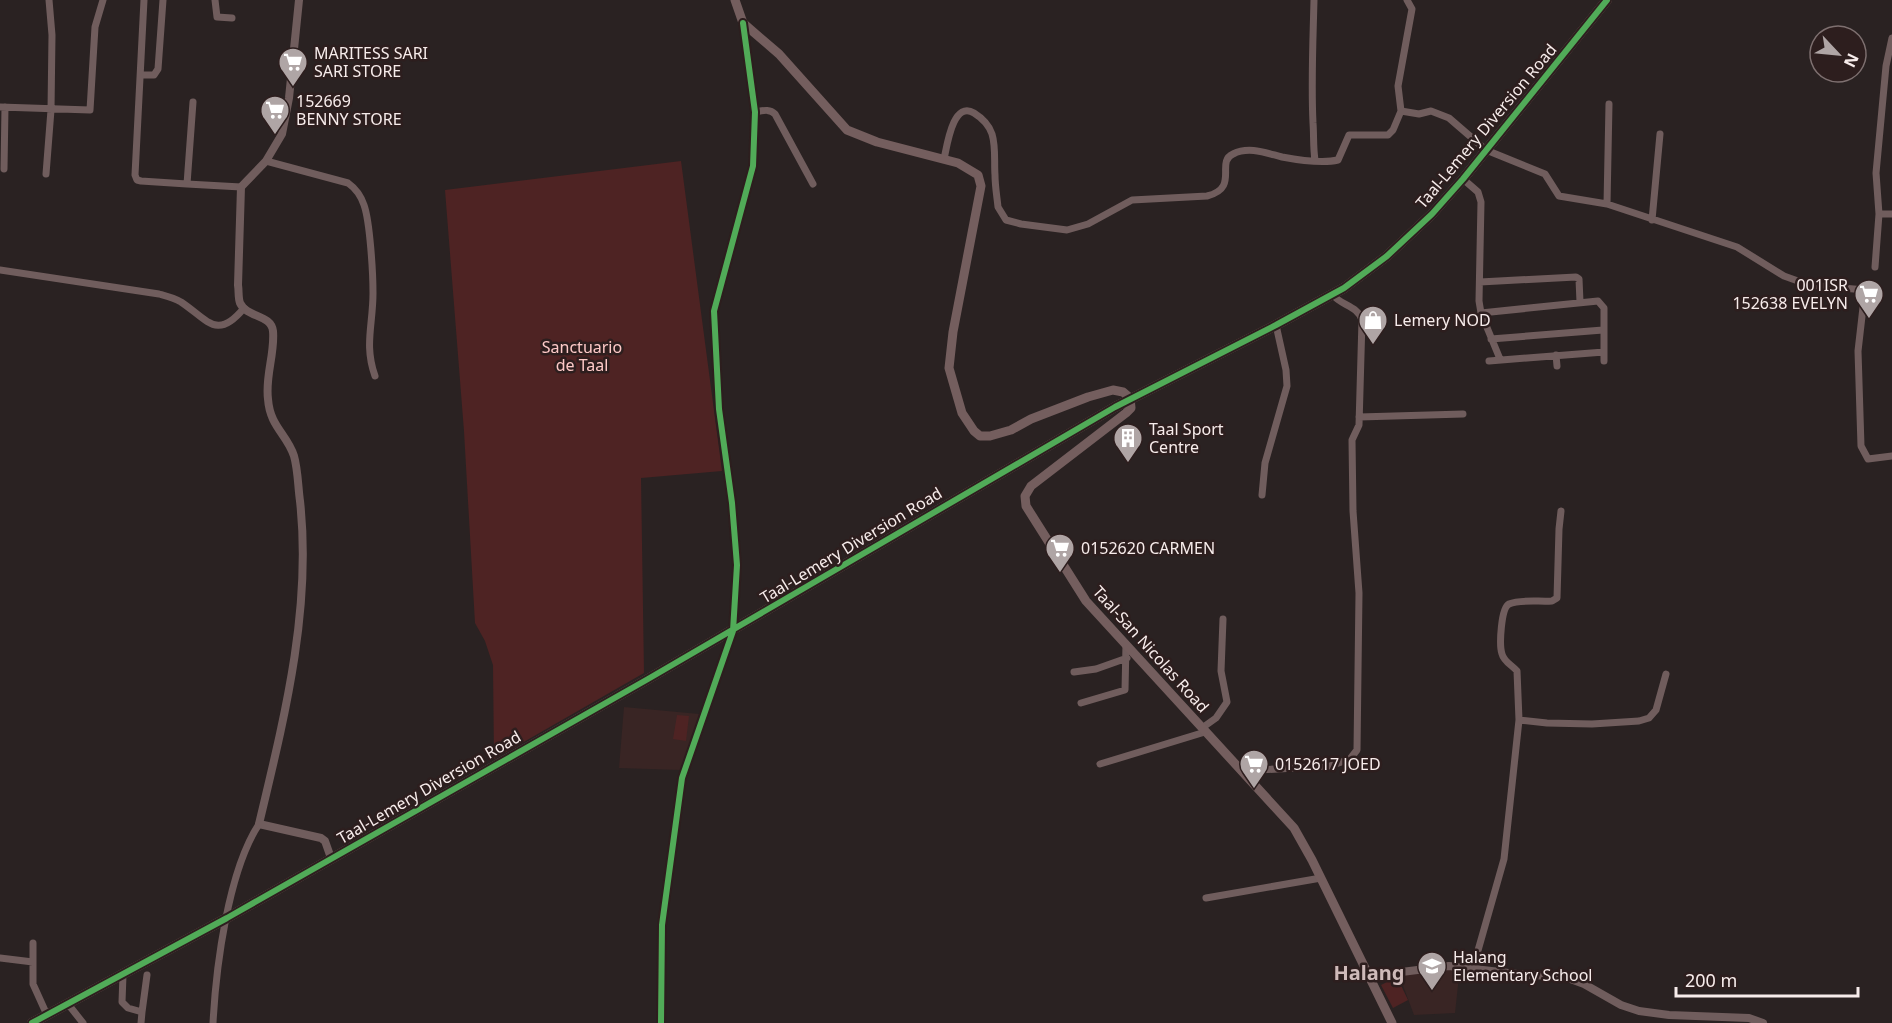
<svg xmlns="http://www.w3.org/2000/svg" width="1892" height="1023" font-family="'Noto Sans',sans-serif">
<rect width="100%" height="100%" fill="#2a2222"/>
<!-- built -->
<path fill="#392524" d="M 624,707 L 699,714 L 681,770 L 619,768 Z
M 1460,967 L 1455,1013 L 1414,1015 L 1398,972 Z"/>
<!-- green -->
<path fill="#4e2323" d="M 681,161 L 722,471 L 641,478 L 644,673 L 494,759 L 493,665 L 485,641 L 475,623 L 464,431 L 445,190 Z
M 677,715 L 689,716 L 686,741 L 673,739 Z
M 1397,977 L 1408,1000 L 1393,1008 L 1381,985 Z"/>
<g fill="none" stroke-linecap="round" stroke-linejoin="round">
<!-- minor -->
<path stroke="#705d5d" stroke-width="7" d="M 144,0 L 135,175 L 137,180 L 141,181 L 187,184
M 215,0 L 217,17 L 232,18
M 1314,0 C 1313,41 1311,82 1313,123 C 1314,136 1313,147 1315,160
M 1407,0 L 1412,9 L 1398,86 L 1401,111 L 1419,114 L 1431,111 L 1449,118 L 1486,150 L 1545,174 L 1559,196 L 1607,204 L 1737,247 L 1784,276 L 1809,285 L 1865,290 L 1858,351 L 1861,446 L 1868,459 L 1892,456
M 141,75 L 154,75 L 158,69 L 163,0
M 193,102 L 187,184 L 241,187
M 0,107 L 90,110 L 95,27 L 103,0
M 755,112 C 762,111 769,108 775,114 L 813,184
M 944,159 C 947,146 953,100 974,113 C 982,118 989,125 992,134 C 996,147 994,162 995,175 C 995,186 997,197 998,207 L 1006,220 L 1021,224 L 1067,230 L 1088,224 L 1132,200 L 1207,196 C 1240,188 1215,162 1233,154 C 1249,146 1266,153 1282,157 C 1298,160 1322,164 1338,160 L 1349,135 L 1388,135 L 1393,130 L 1401,111
M 266,161 L 348,183 C 355,188 361,196 364,205 C 370,222 373,273 373,293 C 373,325 364,345 375,376
M 4,169 L 5,107
M 46,174 L 51,110 L 52,35 L 49,0
M 1463,179 L 1478,192 L 1481,202 L 1479,301 L 1481,313 L 1500,359
M 1607,204 L 1609,104
M 1879,214 L 1892,214
M 1652,220 L 1660,134
M 1875,267 L 1879,214 L 1876,173 L 1886,66 L 1892,38
M 0,270 L 159,294 C 166,296 174,298 181,302 C 208,320 217,341 244,308
M 1480,282 L 1576,277 L 1579,279 L 1580,302
M 1481,313 L 1598,301 L 1604,308 L 1604,361
M 1491,339 L 1603,330
M 1556,355 L 1557,366
M 1489,361 L 1604,352
M 1359,417 L 1463,414
M 1262,495 L 1265,463 L 1287,386 L 1286,370 L 1276,325
M 1074,672 L 1096,669 L 1127,658
M 1081,703 L 1125,690 L 1126,644
M 1519,720 L 1517,671 C 1512,665 1504,662 1502,654 C 1499,645 1501,608 1509,604 C 1521,599 1540,602 1552,601 L 1557,598 L 1559,529 L 1561,511
M 1202,728 L 1216,718 L 1227,702 L 1221,671 L 1223,619
M 1100,764 L 1205,732
M 1241,771 L 1330,766 L 1350,759 L 1357,750 L 1359,593 L 1353,511 L 1352,440 L 1359,425 L 1362,320 C 1357,305 1341,306 1332,294
M 1206,898 L 1321,878
M 33,943 L 33,984 L 47,1015
M 0,958 L 33,962
M 1473,968 L 1504,859 L 1519,720 L 1547,723 L 1592,724 L 1639,721 L 1649,718 L 1656,710 L 1666,674
M 123,975 L 122,1002 L 128,1008 L 142,1012 L 147,975
M 68,1004 L 83,1023
M 141,1023 L 142,1012
M 213,1023 C 216,967 228,871 259,824"/>
<!-- tertiary -->
<path stroke="#705d5d" stroke-width="8" d="M 299,0 L 289,98 L 282,134 L 266,161 L 241,187 L 238,285 C 239,291 238,298 240,303 C 247,318 271,314 273,331 C 275,354 265,376 268,399 C 270,427 287,434 294,456 C 298,470 298,487 300,501 C 312,610 284,719 259,824 L 321,838 L 325,841 L 331,858
M 1370,976 L 1449,966 L 1517,974 L 1565,977 L 1584,984 L 1621,1005 L 1639,1011 L 1669,1015 L 1749,1018 L 1763,1023
M 661,1023 L 662,925 L 682,778 L 733,631 L 737,565 L 732,503 L 719,409 L 714,311 L 753,166 L 755,112 L 743,23"/>
<!-- secondary -->
<path stroke="#745e5e" stroke-width="9" d="M 735,0 L 743,23 L 779,54 L 847,130 L 877,142 L 958,163 L 978,175 L 981,186 L 953,332 L 949,368 L 962,413 L 974,431 L 980,436 L 990,436 L 1011,430 L 1031,419 L 1088,397 L 1113,390 L 1123,392 L 1130,398 L 1131,408 L 1126,413 L 1031,486 L 1025,496 L 1026,506 L 1086,601 L 1294,828 L 1312,860 L 1392,1023"/>
<!-- primary -->
<path stroke="#725e5d" stroke-width="10" d="M 32,1023 L 227,918 L 648,679 L 1115,407 L 1276,325 L 1344,288 L 1387,256 L 1432,214 L 1463,179 L 1607,0"/>
<!-- cycleway casing -->
<g stroke="#2d1e1e" stroke-width="10">
<path id="cycleway" d="M 32,1023 L 227,918 L 648,679 L 1115,407 L 1276,325 L 1344,288 L 1387,256 L 1432,214 L 1463,179 L 1607,0
M 661,1023 L 662,925 L 682,778 L 733,631 L 737,565 L 732,503 L 719,409 L 714,311 L 753,166 L 755,112 L 743,23"/>
</g>
<!-- cycleway -->
<use href="#cycleway" stroke="#51ab58" stroke-width="6"/>
</g>
<!-- icons -->
<defs>
<g id="supermarket-pin" transform="scale(1.5)"><path d="M0 17L-7.5 6A9.5 9.5 0 1 1 7.5 6Z" fill="#afa5a5" stroke="#2d1e1e"/><path d="M-6-5.5h2.5l.6 2H6L4.5 2H-2.5L-4.4-4H-6ZM-1.5 3.2a1.3 1.3 0 1 0 .1 0ZM3 3.2a1.3 1.3 0 1 0 .1 0Z" fill="#fff"/></g>
<g id="shop-pin" transform="scale(1.5)"><path d="M0 17L-7.5 6A9.5 9.5 0 1 1 7.5 6Z" fill="#afa5a5" stroke="#2d1e1e"/><path d="M-5-2.5h2.3a2.7 3.5 0 0 1 5.4 0H5L5.5 6h-11ZM-1.5-2.5h3a1.5 2.3 0 0 0-3 0Z" fill="#fff"/></g>
<g id="building-pin" transform="scale(1.5)"><path d="M0 17L-7.5 6A9.5 9.5 0 1 1 7.5 6Z" fill="#afa5a5" stroke="#2d1e1e"/><path d="M-4-6H4V6H1V3H-1V6H-4ZM-2.5-4.3h1.7v1.8h-1.7ZM.8-4.3h1.7v1.8H.8ZM-2.5-1h1.7V.8h-1.7ZM.8-1h1.7V.8H.8Z" fill="#fff"/></g>
<g id="school-pin" transform="scale(1.5)"><path d="M0 17L-7.5 6A9.5 9.5 0 1 1 7.5 6Z" fill="#afa5a5" stroke="#2d1e1e"/><path d="M0-5L7-2L0 1L-7-2ZM-4 1L0 2.5L4 1V4Q0 6-4 4Z" fill="#fff"/></g>
</defs>
<g fill-rule="evenodd">
<use href="#supermarket-pin" x="293" y="62"/>
<use href="#supermarket-pin" x="275" y="110"/>
<use href="#supermarket-pin" x="1869" y="294"/>
<use href="#shop-pin" x="1373" y="320"/>
<use href="#building-pin" x="1128" y="438"/>
<use href="#supermarket-pin" x="1060" y="548"/>
<use href="#supermarket-pin" x="1254" y="764"/>
<use href="#school-pin" x="1432" y="966"/>
</g>
<g text-anchor="middle" stroke-width="5" stroke-linejoin="round" paint-order="stroke">
<!-- poi labels -->
<g font-size="16" fill="#f7eceb" stroke="#2d1e1e" text-anchor="start">
<text x="314" y="59">MARITESS SARI<tspan x="314" dy="18">SARI STORE</tspan></text>
<text x="296" y="107">152669<tspan x="296" dy="18">BENNY STORE</tspan></text>
<text x="1848" y="291" text-anchor="end">001ISR<tspan x="1848" dy="18">152638 EVELYN</tspan></text>
<text x="1394" y="326">Lemery NOD</text>
<text x="1149" y="435">Taal Sport<tspan x="1149" dy="18">Centre</tspan></text>
<text x="1081" y="554">0152620 CARMEN</text>
<text x="1275" y="770">0152617 JOED</text>
<text x="1453" y="963">Halang<tspan x="1453" dy="18">Elementary School</tspan></text>
</g>
<!-- street labels -->
<g font-size="16" fill="#f7eceb" stroke="#2d1e1e">
<text transform="translate(1486 126) rotate(-50)" y="6">Taal-Lemery Diversion Road</text>
<text transform="translate(851 545) rotate(-31)" y="6">Taal-Lemery Diversion Road</text>
<text transform="translate(1151 649) rotate(48)" y="6">Taal-San Nicolas Road</text>
<text transform="translate(429 787) rotate(-30)" y="6">Taal-Lemery Diversion Road</text>
</g>
<!-- park labels -->
<g font-size="16" fill="#fdc9c7" stroke="#2d1e1e">
<text x="582" y="353">Sanctuario<tspan x="582" dy="18">de Taal</tspan></text>
</g>
<!-- quarter labels -->
<g font-size="20" font-weight="bold" fill="#cebab9" stroke="#2d1e1e">
<text x="1369" y="980">Halang</text>
</g>
</g>
<!-- north arrow -->
<g transform="translate(1838 54) rotate(116)"><circle r="28" fill="#2d1e1e" stroke="#7e7070" stroke-width="1.5"/>
<path d="M0-4.5L10 22L0 15L-10 22Z" fill="#afa5a5"/>
<text y="-9" font-size="16" font-weight="bold" text-anchor="middle" fill="#f7eceb">N</text>
</g>
<!-- scale -->
<path d="M1676 987v9h182v-9" fill="none" stroke="#f7eceb" stroke-width="3"/>
<text x="1685" y="987" font-size="18" fill="#f7eceb" stroke="#2d1e1e" stroke-width="4.5" paint-order="stroke">200 m</text>
</svg>
